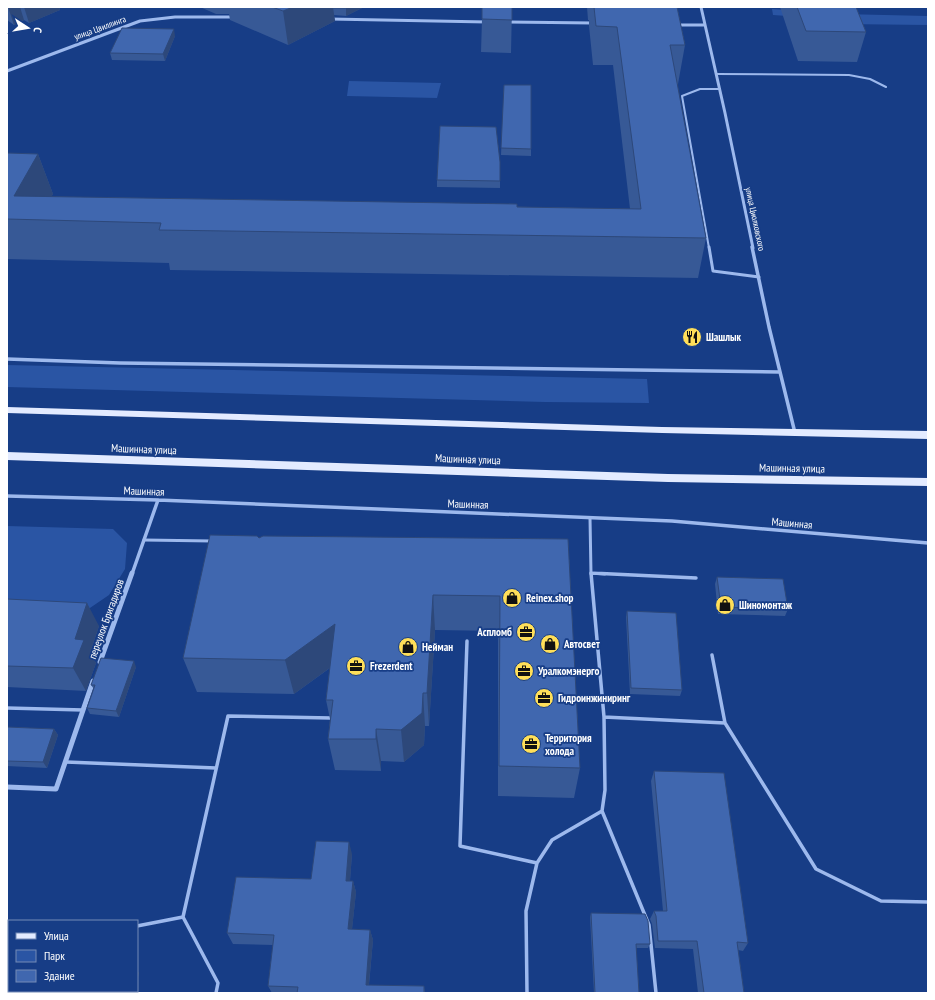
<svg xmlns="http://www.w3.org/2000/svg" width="935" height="1000" font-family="'PT Sans Narrow',sans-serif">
<rect width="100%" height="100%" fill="#173d86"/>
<!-- green -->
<path fill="#2a55a4" d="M 789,7 L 823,7 L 842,14 L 928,16 L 928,25 L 841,24 L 801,17 L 773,15 L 772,9 L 789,10 Z
M 349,81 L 441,83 L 437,98 L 347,96 Z
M 7,365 L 647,379 L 649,403 L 545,402 L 7,387 Z
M 7,526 L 113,529 L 127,543 L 125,569 L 109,595 L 87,610 L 7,607 Z"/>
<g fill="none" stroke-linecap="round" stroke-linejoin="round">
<!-- service-far2 -->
<path stroke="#9db9ed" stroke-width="2" d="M 717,74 L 849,75 L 870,79 L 886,87
M 709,248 L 682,96 L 700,89 L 720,89"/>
<!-- service-far1 -->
<path stroke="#9db9ed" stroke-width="3" d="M 709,247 L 713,271 L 759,277
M 590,518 L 591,574
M 144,540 L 212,541
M 591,573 L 605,574"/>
<!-- service -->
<path stroke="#9db9ed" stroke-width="3.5" d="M 591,573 L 604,717 L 605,790 L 602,811 L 649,925 L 656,993
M 591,573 L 696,578
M 467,641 L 460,846 L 537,863
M 712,655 L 725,723
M 7,708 L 83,710
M 604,717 L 725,723 L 816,869 L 881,901 L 928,902
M 66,762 L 216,768
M 137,926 L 183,917
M 7,989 L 9,982
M 216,993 L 218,983 L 183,917 L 228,716 L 331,718
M 527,993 L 526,911 L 537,863 L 552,840 L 602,811"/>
<!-- minor-far2 -->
<path stroke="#9db9ed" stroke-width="3" d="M 701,7 L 725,113 L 753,248
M 330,19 L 487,22
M 508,22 L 593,23
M 676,25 L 705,25
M 7,71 L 140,21 L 175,17 L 235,17"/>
<!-- minor-far1 -->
<path stroke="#9db9ed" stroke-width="3.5" d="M 752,247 L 769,327 L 795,433
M 7,359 L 120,363 L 779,372
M 7,496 L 158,500 L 672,521 L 928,543
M 132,574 L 158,500"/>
<!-- minor -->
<path stroke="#9db9ed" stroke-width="5" d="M 100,662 L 132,573
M 7,787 L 56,789 L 93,681"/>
<!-- primary -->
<path fill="#e3ebff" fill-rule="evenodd" d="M 7,407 L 662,427 L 928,431 L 928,439 L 662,433 L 7,413 Z
M 7,452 L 668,474 L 928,478 L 928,486 L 668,482 L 7,460 Z"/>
</g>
<!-- wall -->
<path fill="#375996" d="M 7,7 L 59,7 L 60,10 L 29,23 L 24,20 L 14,25 L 7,20 Z
M 200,7 L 364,7 L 346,16 L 334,15 L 335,21 L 288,45 L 230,20 L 229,14 L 216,14 Z
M 512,7 L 511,53 L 481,52 L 482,19 Z
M 587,7 L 677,7 L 685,45 L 678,84 L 677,84 L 706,238 L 698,278 L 170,270 L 169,263 L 7,259 L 7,153 L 38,154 L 53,194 L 51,197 L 630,209 L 613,65 L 593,65 L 589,26 L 589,20 L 588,20 Z
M 780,7 L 856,7 L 866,32 L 857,62 L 798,61 Z
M 175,36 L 165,61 L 112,60 L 110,53 Z
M 504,85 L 531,149 L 531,156 L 501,155 Z
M 500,162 L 500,188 L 437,187 L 437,180 Z
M 259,538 L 568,539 L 580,768 L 574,798 L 498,796 L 498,631 L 435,630 L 429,726 L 425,726 L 424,745 L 404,762 L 381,761 L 381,771 L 335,770 L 328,739 L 330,719 L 326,700 L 330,668 L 294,694 L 197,692 L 183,658 Z
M 717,577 L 788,609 L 785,616 L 718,614 L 715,584 Z
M 7,599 L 99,626 L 90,653 L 96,663 L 86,691 L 7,687 Z
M 627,611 L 682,690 L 680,696 L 630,694 L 626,617 Z
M 136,667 L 119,717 L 90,714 L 87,708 L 94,689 L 91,685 Z
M 7,727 L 54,729 L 58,735 L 47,768 L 7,766 Z
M 654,771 L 748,943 L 743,951 L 738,950 L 744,993 L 698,993 L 693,949 L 655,948 L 652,924 L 650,919 L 654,911 L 663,911 L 651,781 Z
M 352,854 L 350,881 L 353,881 L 356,892 L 352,929 L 370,930 L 373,940 L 369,985 L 424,986 L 425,993 L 272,993 L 268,986 L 273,945 L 233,944 L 227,933 Z
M 591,913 L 650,944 L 648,948 L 636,948 L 639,993 L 594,993 L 590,917 Z"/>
<!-- shaded-wall -->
<path fill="#2d487a" d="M 8,7 L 20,7 L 24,20 L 14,25 Z
M 24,7 L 59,7 L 60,10 L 29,23 Z
M 293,7 L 333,7 L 335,21 L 288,45 L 283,11 Z
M 348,7 L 364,7 L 346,16 L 346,8 Z
M 174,29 L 175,36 L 165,61 L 163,54 Z
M 38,154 L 53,194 L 39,220 L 14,196 Z
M 433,595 L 435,630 L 429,726 L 427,693 Z
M 87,603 L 99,626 L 90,653 L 96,663 L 86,691 L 73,668 L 75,639 Z
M 335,624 L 342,659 L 294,694 L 285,660 Z
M 134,661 L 136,667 L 119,717 L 116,711 Z
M 423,693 L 425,726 L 424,745 L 404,762 L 401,730 Z
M 54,729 L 58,735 L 47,768 L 43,762 Z
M 376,729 L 381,761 L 381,771 L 376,739 Z
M 349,842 L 352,854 L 349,892 L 346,881 Z
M 353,881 L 356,892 L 351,939 L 348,929 Z
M 370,930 L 373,940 L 368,993 L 366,985 Z
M 137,970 L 139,973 L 137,983 Z
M 126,991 L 135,991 L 134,993 L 125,993 Z"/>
<!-- building -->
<path fill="#4067af" stroke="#2d487a" d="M 272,7 L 293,7 L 283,11 Z
M 333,7 L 348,7 L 346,8 L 333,8 Z
M 482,7 L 512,7 L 512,20 L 482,19 Z
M 594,7 L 677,7 L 685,45 L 670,45 L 706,238 L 159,230 L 161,223 L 7,219 L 7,153 L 38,154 L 14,196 L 517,204 L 517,207 L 641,209 L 617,27 L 596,26 Z
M 797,7 L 856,7 L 866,32 L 806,31 Z
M 122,28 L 174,29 L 163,54 L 110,53 Z
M 504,85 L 531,85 L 531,149 L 501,148 Z
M 440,126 L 496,127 L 500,162 L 500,181 L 437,180 Z
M 210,535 L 257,536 L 259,538 L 263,536 L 568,539 L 580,768 L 499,766 L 500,596 L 433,595 L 427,693 L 423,693 L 422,713 L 401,730 L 376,729 L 376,739 L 328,739 L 333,700 L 326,700 L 335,624 L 285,660 L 183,658 Z
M 717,577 L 783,579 L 788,609 L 721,607 Z
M 7,599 L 87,603 L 75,639 L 84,640 L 73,668 L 7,666 Z
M 627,611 L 676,613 L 682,690 L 631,688 Z
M 101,658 L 134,661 L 116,711 L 87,708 L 95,685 L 91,685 Z
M 7,727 L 54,729 L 43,762 L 7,761 Z
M 654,771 L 724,773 L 748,943 L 737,942 L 744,993 L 704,993 L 697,941 L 658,941 L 656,916 L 654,911 L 667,911 Z
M 316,841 L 349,842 L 346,881 L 353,881 L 348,929 L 370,930 L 366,985 L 424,986 L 424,993 L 297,993 L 298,987 L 268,986 L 274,935 L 227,933 L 236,877 L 311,879 Z
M 591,913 L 645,914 L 648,921 L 650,944 L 636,944 L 639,993 L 595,993 Z
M 10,991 L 126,991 L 125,993 L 9,993 Z"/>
<!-- icons -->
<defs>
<g id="restaurant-disc" transform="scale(1)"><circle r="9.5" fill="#ffdf59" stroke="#173d86"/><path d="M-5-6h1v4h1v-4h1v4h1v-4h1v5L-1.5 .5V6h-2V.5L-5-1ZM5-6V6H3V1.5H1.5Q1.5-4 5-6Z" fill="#111"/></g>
<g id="shop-disc" transform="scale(1)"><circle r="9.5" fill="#ffdf59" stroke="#173d86"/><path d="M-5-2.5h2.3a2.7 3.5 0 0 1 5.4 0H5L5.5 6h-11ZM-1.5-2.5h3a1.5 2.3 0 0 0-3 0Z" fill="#111"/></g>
<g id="office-disc" transform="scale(1)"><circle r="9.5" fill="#ffdf59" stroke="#173d86"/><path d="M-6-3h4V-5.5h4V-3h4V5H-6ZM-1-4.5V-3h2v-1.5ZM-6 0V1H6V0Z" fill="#111"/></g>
</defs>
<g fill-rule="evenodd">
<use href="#restaurant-disc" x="692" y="337"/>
<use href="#shop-disc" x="512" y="598"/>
<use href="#shop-disc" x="725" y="605"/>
<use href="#office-disc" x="526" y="632"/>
<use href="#shop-disc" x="550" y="644"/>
<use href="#shop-disc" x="408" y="647"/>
<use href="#office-disc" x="356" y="666"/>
<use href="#office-disc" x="524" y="671"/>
<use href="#office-disc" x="544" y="698"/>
<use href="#office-disc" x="531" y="744"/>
</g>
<g text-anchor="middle" stroke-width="3.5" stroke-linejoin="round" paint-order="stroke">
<!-- far-street labels -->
<g font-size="9" fill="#fff" stroke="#173d86">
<text transform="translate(100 28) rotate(-20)" y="3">улица Цвиллинга</text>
<text transform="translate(755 219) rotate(78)" y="3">улица Циолковского</text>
</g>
<!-- poi labels -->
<g font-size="11" font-weight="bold" fill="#fff" stroke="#173d86" text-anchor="start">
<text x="706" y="341">Шашлык</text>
<text x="526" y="602">Reinex.shop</text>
<text x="739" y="609">Шиномонтаж</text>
<text x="512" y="636" text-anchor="end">Аспломб</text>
<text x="564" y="648">Автосвет</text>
<text x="422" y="651">Нейман</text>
<text x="370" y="670">Frezerdent</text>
<text x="538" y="675">Уралкомэнерго</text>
<text x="558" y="702">Гидроинжиниринг</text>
<text x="545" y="742">Территория<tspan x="545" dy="13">холода</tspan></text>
</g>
<!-- street labels -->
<g font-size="11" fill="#fff" stroke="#173d86">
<text transform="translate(144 449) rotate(2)" y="4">Машинная улица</text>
<text transform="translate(468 459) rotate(2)" y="4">Машинная улица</text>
<text transform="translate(792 468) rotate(1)" y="4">Машинная улица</text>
<text transform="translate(144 491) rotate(2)" y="4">Машинная</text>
<text transform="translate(468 504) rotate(2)" y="4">Машинная</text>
<text transform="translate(792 523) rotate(5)" y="4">Машинная</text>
<text transform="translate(106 619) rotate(-70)" y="4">переулок Бригадиров</text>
</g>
</g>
<!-- border -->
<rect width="935" height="1000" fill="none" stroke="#ffffff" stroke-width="16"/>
<!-- legend -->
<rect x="8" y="920" width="130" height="72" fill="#173d86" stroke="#748bb6"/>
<rect x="16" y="933" width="20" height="6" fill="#e3ebff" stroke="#748bb6"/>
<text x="44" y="940" font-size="12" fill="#ffffff">Улица</text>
<rect x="16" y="950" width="20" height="12" fill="#2a55a4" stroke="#748bb6"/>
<text x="44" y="960" font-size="12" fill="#ffffff">Парк</text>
<rect x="16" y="970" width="20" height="12" fill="#4067af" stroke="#748bb6"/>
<text x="44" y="980" font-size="12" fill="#ffffff">Здание</text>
<!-- north arrow -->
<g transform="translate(28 28) rotate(102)" stroke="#173d86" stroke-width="3" paint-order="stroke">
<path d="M0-3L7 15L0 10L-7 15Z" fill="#ffffff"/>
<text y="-6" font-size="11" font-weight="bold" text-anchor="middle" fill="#ffffff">С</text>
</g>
</svg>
